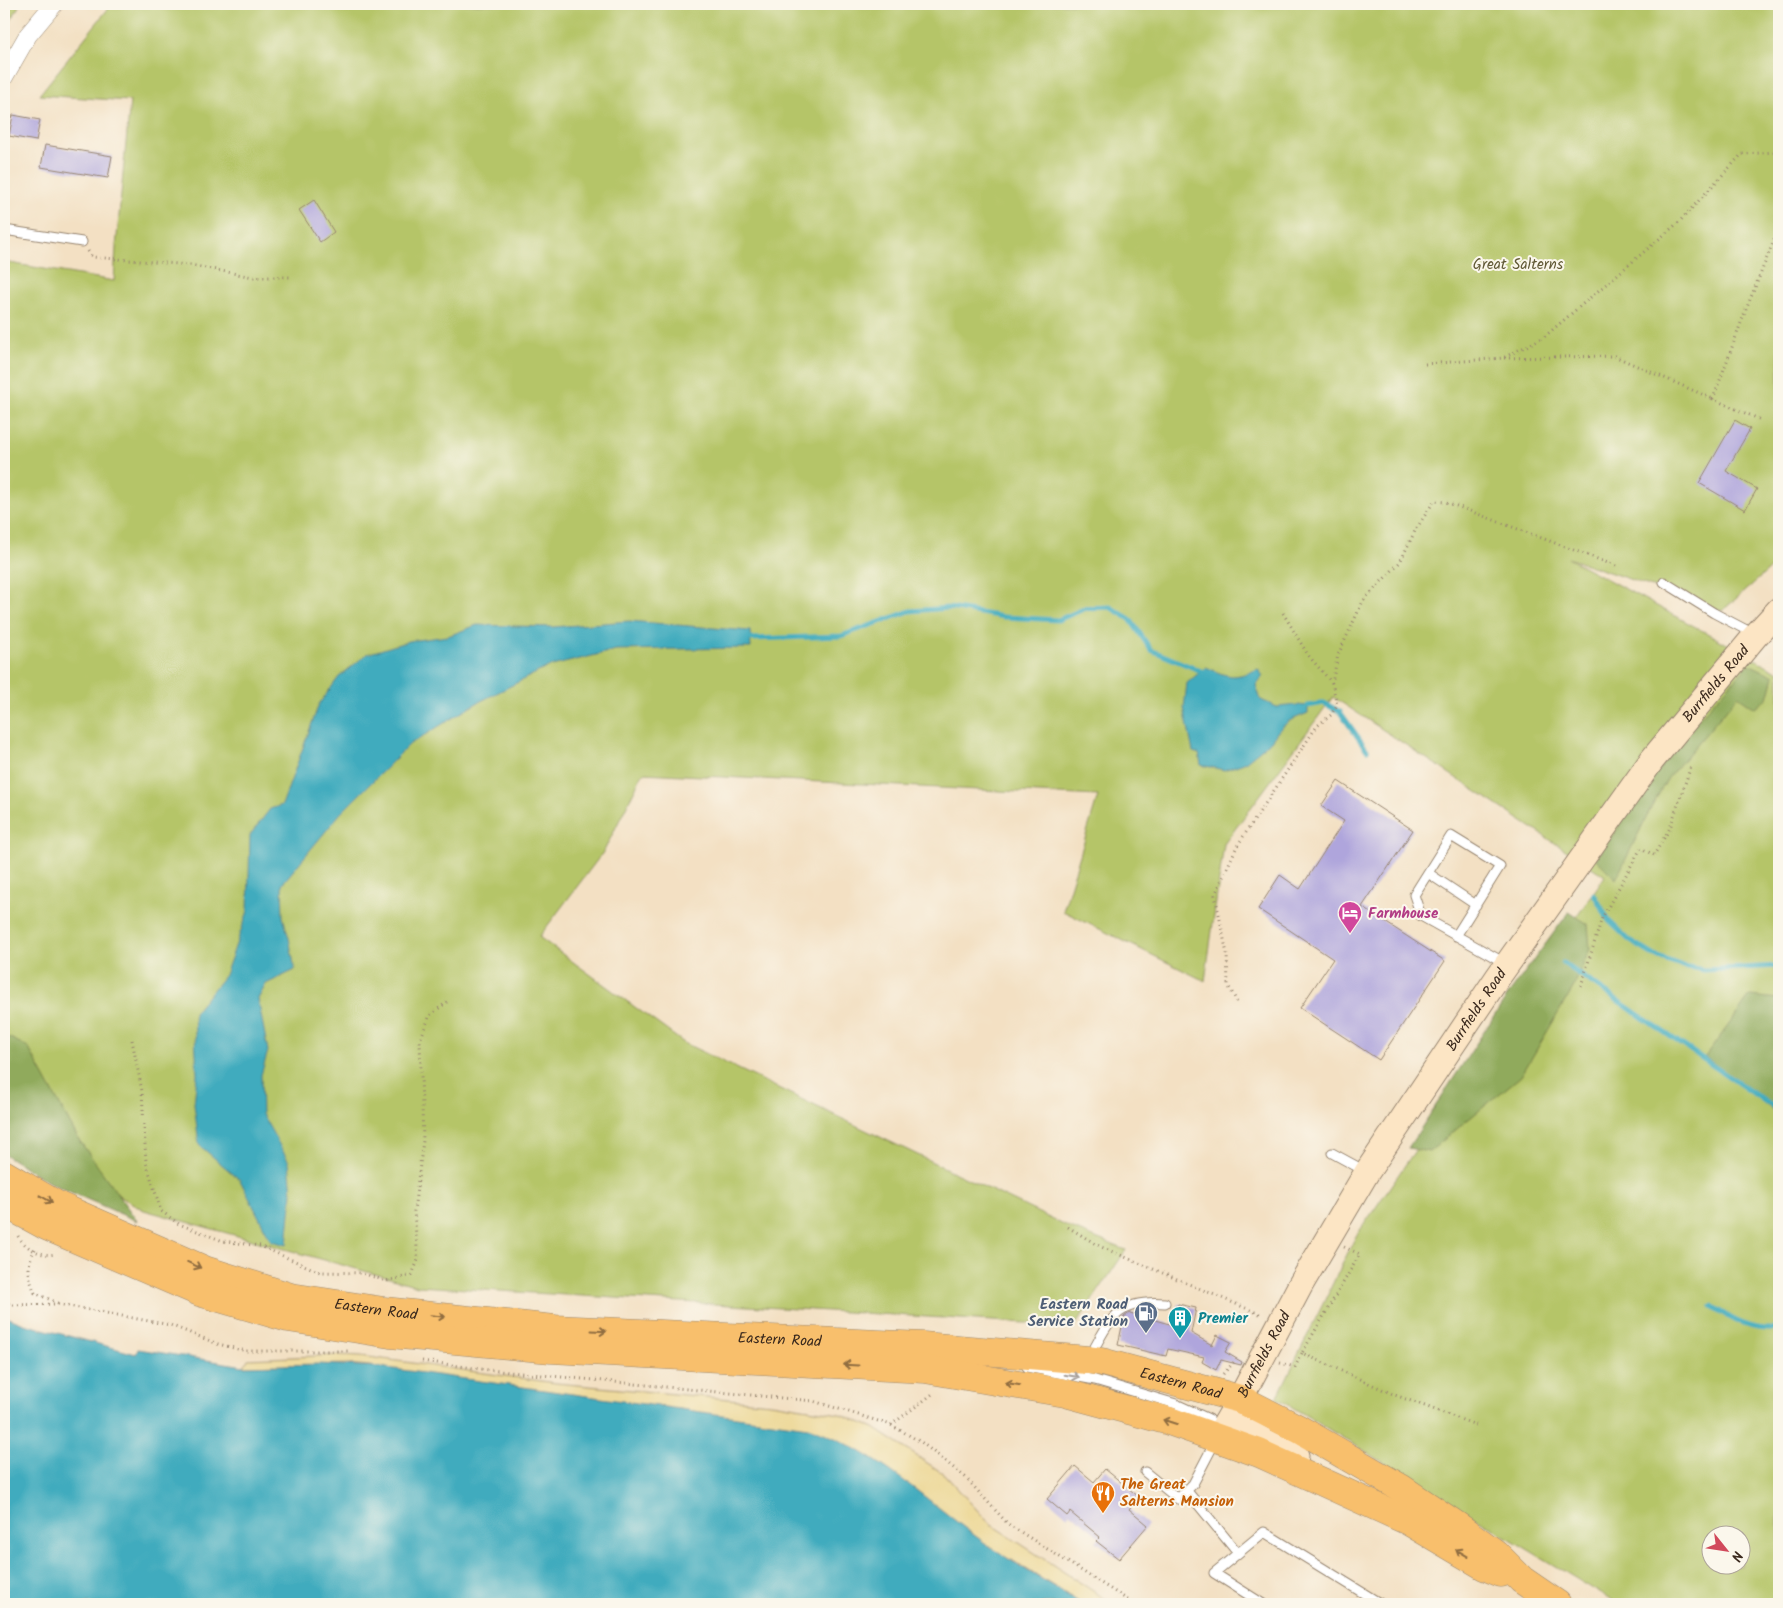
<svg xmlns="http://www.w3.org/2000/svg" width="1783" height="1608" font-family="Kalam,sans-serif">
<rect width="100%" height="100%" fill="#fbf7ec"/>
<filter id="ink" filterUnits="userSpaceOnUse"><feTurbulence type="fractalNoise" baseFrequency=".02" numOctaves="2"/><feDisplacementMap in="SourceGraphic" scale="10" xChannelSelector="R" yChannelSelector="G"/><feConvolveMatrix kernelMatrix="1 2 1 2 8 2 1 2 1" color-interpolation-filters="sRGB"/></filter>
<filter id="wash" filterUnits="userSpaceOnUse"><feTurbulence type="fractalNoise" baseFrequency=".0096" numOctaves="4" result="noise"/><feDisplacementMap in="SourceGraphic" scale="20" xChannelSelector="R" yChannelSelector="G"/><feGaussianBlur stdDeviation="1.12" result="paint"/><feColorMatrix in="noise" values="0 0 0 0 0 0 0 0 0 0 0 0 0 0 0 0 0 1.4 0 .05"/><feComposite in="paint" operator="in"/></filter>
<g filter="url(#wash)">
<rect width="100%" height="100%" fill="#f3e0c3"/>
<!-- green -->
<path fill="#b5c568" stroke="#787843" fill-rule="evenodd" d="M 4,4 L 20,4 L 4,33 Z
M 112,4 L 1779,4 L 1779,561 L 1722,611 L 1568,558 L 1779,672 L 1779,1604 L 1618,1604 L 1277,1398 L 1356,1236 L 1605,876 L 1333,697 L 1224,844 L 1205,981 L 1063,911 L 1098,796 L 643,773 L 604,851 L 539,937 L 684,1043 L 1068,1227 L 1126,1250 L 1075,1326 L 418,1286 L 144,1210 L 4,1129 L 4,262 L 114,281 L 116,247 L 130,101 L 39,95 ZM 1710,1536 L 1740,1536 L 1740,1566 L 1710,1566 Z"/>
<!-- forest -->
<path fill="#90aa5c" stroke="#666a3d" d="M 1749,664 L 1774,676 L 1768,698 L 1755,708 L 1738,696 L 1668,778 L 1652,806 L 1616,879 L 1596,859 L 1685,733 Z
M 1569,912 L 1588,924 L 1590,949 L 1573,988 L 1521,1076 L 1429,1152 L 1408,1148 L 1508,995 Z
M 1750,996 L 1779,999 L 1779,1115 L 1705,1057 Z
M 4,1035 L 28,1047 L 79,1140 L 137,1221 L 50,1183 L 4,1154 Z"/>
<!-- sand -->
<path fill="#eeda9e" stroke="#94825e" d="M 339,1355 L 361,1356 L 556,1383 L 771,1403 L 840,1414 L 874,1428 L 944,1474 L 990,1524 L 1113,1604 L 1082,1604 L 1012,1560 L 446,1381 L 380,1367 L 349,1364 L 244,1366 L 248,1359 Z"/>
<!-- water -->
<path fill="#3fabbe" stroke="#3d6a6e" d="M 629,621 L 750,631 L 751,648 L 616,650 L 548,667 L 477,703 L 410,744 L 340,814 L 282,884 L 283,917 L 289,938 L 295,970 L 266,984 L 258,999 L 268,1051 L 261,1075 L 262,1114 L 289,1162 L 292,1193 L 287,1245 L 271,1241 L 240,1180 L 199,1145 L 194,1104 L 197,1075 L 194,1013 L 225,975 L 248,911 L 250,835 L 270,809 L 282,805 L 319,704 L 339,677 L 367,654 L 409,641 L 448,636 L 477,625 L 553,627 Z
M 1206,667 C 1230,678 1233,679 1258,669 L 1263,676 L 1256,685 L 1261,700 L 1277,707 L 1297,705 L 1308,706 L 1308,713 L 1289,721 L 1279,730 L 1271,741 L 1244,763 L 1224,770 L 1201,765 L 1199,754 L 1193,752 L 1184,708 L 1187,683 Z
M 4,1316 L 24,1324 L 136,1354 L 138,1349 L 244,1366 L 319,1364 L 380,1367 L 808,1427 C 876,1450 928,1502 985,1543 C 1016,1565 1050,1584 1082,1604 L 4,1604 Z"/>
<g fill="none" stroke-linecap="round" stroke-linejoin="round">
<!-- stream -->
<path stroke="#3fabbe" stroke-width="5" d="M 751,639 L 841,636 L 910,611 L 949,608 L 1004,617 L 1058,620 L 1086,608 L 1110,607 L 1130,619 L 1151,650 L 1201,671
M 1308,706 L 1324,703 L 1340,712 L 1367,750
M 1594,894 L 1609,921 L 1629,940 L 1655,956 L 1683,966 L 1704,970 L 1779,966
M 1563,963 L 1779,1111
M 1712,1306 C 1733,1321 1752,1331 1779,1329"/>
</g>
<g id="blocks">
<!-- building -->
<path fill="#afa5dc" d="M 13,115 L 40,120 L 36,141 L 9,136 Z
M 45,145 L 112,156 L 108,178 L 41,167 Z
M 314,200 L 334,232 L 320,242 L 299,210 Z
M 1735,420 L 1750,429 L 1726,471 L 1757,489 L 1745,510 L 1699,483 Z
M 1338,781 L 1413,830 L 1362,907 L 1445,961 L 1379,1060 L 1300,1008 L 1333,959 L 1258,909 L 1280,875 L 1300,889 L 1344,821 L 1321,806 Z
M 1178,1304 L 1196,1308 L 1191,1333 L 1212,1345 L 1217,1335 L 1231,1342 L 1225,1352 L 1242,1362 L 1241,1365 L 1221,1360 L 1216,1370 L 1202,1362 L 1204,1357 L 1168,1349 L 1166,1356 L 1118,1345 L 1124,1317 L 1128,1314 L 1130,1313 L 1173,1325 Z
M 1075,1466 L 1094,1482 L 1105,1469 L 1139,1497 L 1129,1509 L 1148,1525 L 1119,1559 L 1096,1541 L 1100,1537 L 1070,1512 L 1067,1516 L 1047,1499 Z"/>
</g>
</g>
<g filter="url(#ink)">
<use href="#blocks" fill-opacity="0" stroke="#978570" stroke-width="1"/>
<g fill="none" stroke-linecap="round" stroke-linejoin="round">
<!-- lane casing -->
<g stroke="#978570" stroke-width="11">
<path id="lane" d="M 4,230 L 82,242
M 1664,582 L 1714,613 L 1754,634
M 1428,873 L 1476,905
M 1456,936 L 1500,866 L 1451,836 L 1414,895 L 1421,916 L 1505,963
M 1332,1153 L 1367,1172
M 1089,1358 C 1110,1320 1116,1299 1165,1303
M 1027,1367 L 1095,1380 L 1176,1404 L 1209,1419 L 1214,1427 L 1217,1438 L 1193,1484 L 1178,1499 L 1145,1472
M 1187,1491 L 1237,1552
M 1263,1604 L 1214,1573 L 1264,1532 L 1381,1604"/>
</g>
<!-- street casing -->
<g stroke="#978570" stroke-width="19">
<path id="street" d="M 4,77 L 28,35 L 54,4"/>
</g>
<!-- secondary casing -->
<g stroke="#978570" stroke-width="27">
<g id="secondary">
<path d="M 1240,1399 C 1240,1405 1239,1413 1240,1419 C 1245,1436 1282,1449 1296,1456"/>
<path id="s1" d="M 1217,1438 L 1240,1399 L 1301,1284 L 1367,1172 L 1498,977 L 1652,760 L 1756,635 L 1779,610"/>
</g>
</g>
<!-- primary casing -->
<g stroke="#978570" stroke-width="29">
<g id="primary">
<path id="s2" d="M 4,1174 L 59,1206 L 205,1270 L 291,1297 L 384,1311 L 555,1329 L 923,1346 L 1088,1360 L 1102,1362 L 1240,1399 L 1299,1429 L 1401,1488 L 1459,1527 L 1495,1553 L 1522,1580 L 1557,1604"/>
<path d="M 4,1203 L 48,1227 L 199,1292 L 288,1318 L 390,1334 L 551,1349 L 925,1369 L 1065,1393 L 1169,1421 L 1259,1453 L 1408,1521 L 1484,1566 L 1501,1573"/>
</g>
</g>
<!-- path -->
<path stroke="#978570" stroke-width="3" stroke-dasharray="1 4" stroke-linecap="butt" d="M 88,251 L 92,257 L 190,265 L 253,277 L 291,277
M 1504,358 L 1614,356 L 1713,399
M 1425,364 L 1503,358 L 1544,337 L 1679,222 L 1742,154 L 1779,152
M 1759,419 L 1713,399 L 1745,312 L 1779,228
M 1283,613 L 1308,655 L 1332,683
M 1581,986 L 1602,918 L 1641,848 L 1654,855 L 1670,828 L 1691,766
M 1237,1002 L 1228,985 L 1227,954 L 1215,895 L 1237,846 L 1317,726 L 1331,715 L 1337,705 L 1332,683 L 1338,655 L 1363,601 L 1400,562 L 1415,531 L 1434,501 L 1446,502 L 1616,566
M 132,1040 L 142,1091 L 146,1162 L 161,1211 L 179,1224 L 223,1241 L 260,1246 L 320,1272 L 362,1273 L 386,1281 L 412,1275 L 418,1260 L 414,1211 L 423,1141 L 420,1040 L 430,1015 L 447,1002
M 1068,1227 L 1099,1246 L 1262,1315
M 18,1236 C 25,1248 42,1257 55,1254
M 1344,1247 L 1360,1254 L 1302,1353 L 1395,1395 L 1476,1425
M 35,1249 C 26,1266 28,1276 35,1293 L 58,1303
M 4,1301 L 11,1305 L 58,1304 L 170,1325 L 218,1344 L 246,1351 L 351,1351
M 422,1361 L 489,1370 L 813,1401 L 891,1425 L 921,1442 L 965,1477 L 1008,1524 L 1134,1604
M 1280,1363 L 1295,1367 L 1302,1353
M 1223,1374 L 1234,1362
M 891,1425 L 934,1393"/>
<!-- lane -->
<use href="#lane" stroke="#fff" stroke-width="9"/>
<!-- street -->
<use href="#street" stroke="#fff" stroke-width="18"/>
<!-- secondary -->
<use href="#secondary" stroke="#fce5c4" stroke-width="25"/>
<!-- primary -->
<use href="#primary" stroke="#f8bf6c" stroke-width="28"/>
</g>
<!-- one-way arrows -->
<defs><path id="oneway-shaft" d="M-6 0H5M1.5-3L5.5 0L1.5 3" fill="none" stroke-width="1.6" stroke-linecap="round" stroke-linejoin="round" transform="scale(1.25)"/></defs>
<g stroke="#906d41">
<use href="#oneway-shaft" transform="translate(46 1199) rotate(30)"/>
<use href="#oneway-shaft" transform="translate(194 1265) rotate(24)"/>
<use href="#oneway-shaft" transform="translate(438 1316) rotate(6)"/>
<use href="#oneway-shaft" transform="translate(599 1331) rotate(3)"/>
<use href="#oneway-shaft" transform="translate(851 1365) rotate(-177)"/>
<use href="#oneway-shaft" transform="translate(1013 1384) rotate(-170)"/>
<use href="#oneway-shaft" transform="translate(1170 1422) rotate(-162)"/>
<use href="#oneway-shaft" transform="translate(1462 1553) rotate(-149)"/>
</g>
<use stroke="#a79f9a" href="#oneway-shaft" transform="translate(1072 1376) rotate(10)"/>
</g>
<!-- icons -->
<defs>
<g id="hotel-pin" transform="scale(1.25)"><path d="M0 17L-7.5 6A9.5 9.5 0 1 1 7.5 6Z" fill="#d1479c" stroke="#fbf7ec"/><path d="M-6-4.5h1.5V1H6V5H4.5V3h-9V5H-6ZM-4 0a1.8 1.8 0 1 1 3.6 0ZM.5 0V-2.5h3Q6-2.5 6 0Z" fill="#fff"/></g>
<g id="fuel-pin" transform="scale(1.25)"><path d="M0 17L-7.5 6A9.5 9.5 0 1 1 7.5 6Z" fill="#5c6f8a" stroke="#fbf7ec"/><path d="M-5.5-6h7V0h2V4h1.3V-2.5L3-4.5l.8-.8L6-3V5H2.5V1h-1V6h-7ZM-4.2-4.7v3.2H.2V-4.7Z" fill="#fff"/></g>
<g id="building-pin" transform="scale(1.25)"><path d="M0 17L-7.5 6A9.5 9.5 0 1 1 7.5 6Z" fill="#0f9aa8" stroke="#fbf7ec"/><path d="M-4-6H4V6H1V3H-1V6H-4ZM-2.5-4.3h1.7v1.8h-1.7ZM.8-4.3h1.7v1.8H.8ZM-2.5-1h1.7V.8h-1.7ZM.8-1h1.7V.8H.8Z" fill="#fff"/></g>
<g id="restaurant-pin" transform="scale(1.25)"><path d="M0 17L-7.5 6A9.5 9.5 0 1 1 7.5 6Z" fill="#e8710a" stroke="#fbf7ec"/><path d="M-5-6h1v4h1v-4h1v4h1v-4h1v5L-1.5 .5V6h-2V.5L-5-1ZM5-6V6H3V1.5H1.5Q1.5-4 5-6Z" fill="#fff"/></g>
</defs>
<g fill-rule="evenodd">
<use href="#hotel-pin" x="1350" y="913"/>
<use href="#fuel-pin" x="1146" y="1313"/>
<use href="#building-pin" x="1180" y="1318"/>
<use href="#restaurant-pin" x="1103" y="1493"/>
</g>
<g text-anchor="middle" stroke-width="4" stroke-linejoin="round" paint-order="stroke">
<!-- park labels -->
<g font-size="15" fill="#605834" stroke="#fbf7ec">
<text x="1518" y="269">Great Salterns</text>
</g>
<!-- street labels -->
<g font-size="15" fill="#3b2a1e" stroke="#fbf7ec">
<text dy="5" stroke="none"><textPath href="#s1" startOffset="906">Burrfields Road</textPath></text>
<text dy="5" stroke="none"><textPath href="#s1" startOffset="501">Burrfields Road</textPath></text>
<text dy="5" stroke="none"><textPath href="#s2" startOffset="399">Eastern Road</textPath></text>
<text dy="5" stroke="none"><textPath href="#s2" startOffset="804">Eastern Road</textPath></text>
<text dy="5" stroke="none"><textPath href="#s1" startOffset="96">Burrfields Road</textPath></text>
<text dy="5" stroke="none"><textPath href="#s2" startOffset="1209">Eastern Road</textPath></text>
</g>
<!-- hotel labels -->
<g font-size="15" font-weight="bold" fill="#b23c85" stroke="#fbf7ec" text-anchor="start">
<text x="1368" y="918">Farmhouse</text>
</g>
<!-- service labels -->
<g font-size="15" font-weight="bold" fill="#4e5e75" stroke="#fbf7ec" text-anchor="end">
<text x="1128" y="1309">Eastern Road<tspan x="1128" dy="17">Service Station</tspan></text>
</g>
<!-- culture labels -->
<g font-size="15" font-weight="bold" fill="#0d838f" stroke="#fbf7ec" text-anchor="start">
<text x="1198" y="1323">Premier</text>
</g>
<!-- food labels -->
<g font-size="15" font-weight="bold" fill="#c56008" stroke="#fbf7ec" text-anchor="start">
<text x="1120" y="1489">The Great<tspan x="1120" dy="17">Salterns Mansion</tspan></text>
</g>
</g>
<!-- margin -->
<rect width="1783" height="1608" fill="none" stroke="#fbf7ec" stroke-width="20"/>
<!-- north arrow -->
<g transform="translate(1726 1550) rotate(120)"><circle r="24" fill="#fbf7ec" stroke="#aea59a"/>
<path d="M0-4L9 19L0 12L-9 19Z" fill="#d1495b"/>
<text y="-8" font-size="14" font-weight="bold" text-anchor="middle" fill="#3b2a1e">N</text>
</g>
</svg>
